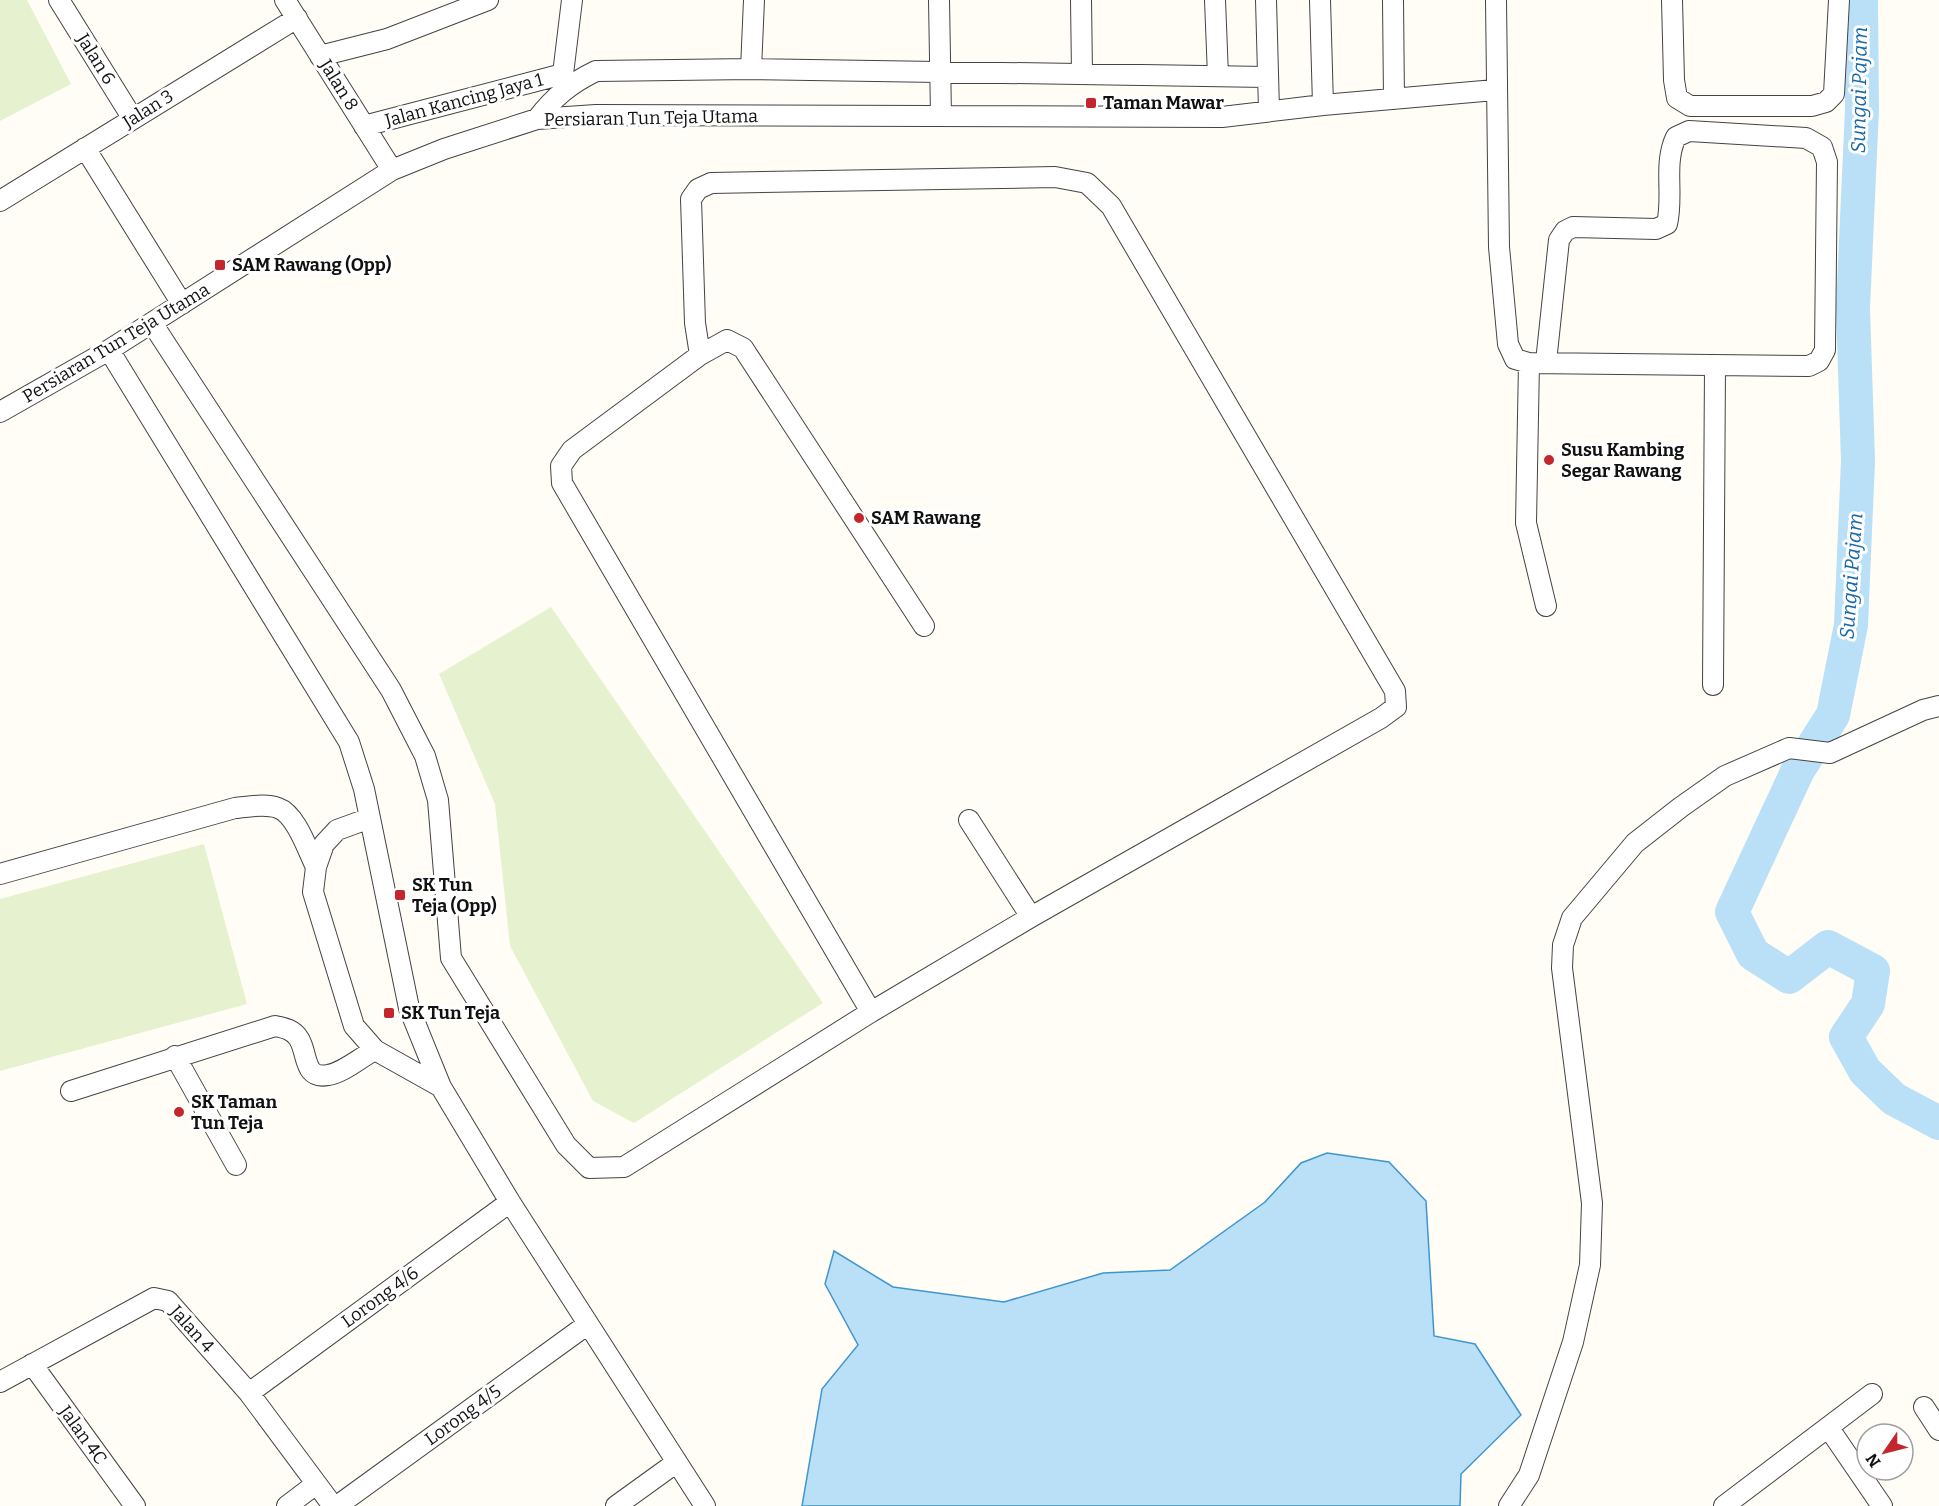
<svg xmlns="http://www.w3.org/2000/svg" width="1939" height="1506" font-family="Bitter,serif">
<rect width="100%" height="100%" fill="#fffdf5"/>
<!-- pitch -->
<path fill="#e6f2cf" d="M 0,0 L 27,0 L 71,84 L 0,121 Z
M 551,607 L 823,1003 L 634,1123 L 593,1101 L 510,946 L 495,804 L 439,674 Z
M 204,844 L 247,1004 L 0,1071 L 0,899 Z"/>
<!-- water -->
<path fill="#b9e0f7" stroke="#3f96cf" stroke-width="1.5" d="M 1327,1153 L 1389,1162 L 1426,1201 L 1434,1336 L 1475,1344 L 1521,1415 L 1461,1474 L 1460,1506 L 802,1506 L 822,1389 L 858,1345 L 825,1284 L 834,1251 L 893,1287 L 1004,1302 L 1103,1273 L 1170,1270 L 1265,1202 L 1301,1163 Z"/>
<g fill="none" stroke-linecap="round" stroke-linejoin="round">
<!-- river -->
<path stroke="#b9e0f7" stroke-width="34" d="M 1861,0 L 1862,109 L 1853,308 L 1858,461 L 1851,625 L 1833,715 L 1798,770 L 1732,912 L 1753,954 L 1789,977 L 1828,947 L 1873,971 L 1868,1004 L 1846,1037 L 1865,1071 L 1894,1099 L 1939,1123"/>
<!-- minor casing -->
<g stroke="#444" stroke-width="22">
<path id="minor" d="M 59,0 L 133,119
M 285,0 L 392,170
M 939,0 L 941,116
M 1081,0 L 1082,73
M 1215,0 L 1218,76
M 1266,0 L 1269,110
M 1393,0 L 1394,99
M 1496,0 L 1499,247 L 1508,344 L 1515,359 L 1529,363 L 1809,366 L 1819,361 L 1825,350 L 1827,162 L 1822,147 L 1806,138 L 1689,131 L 1676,137 C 1663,164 1674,195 1667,224 L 1656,229 L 1573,227 L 1565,231 L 1559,240 L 1546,362
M 1672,0 L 1674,80 L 1677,98 L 1690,106 L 1812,106 L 1826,102 L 1834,94 L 1839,0
M 320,56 L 387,39 L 488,0
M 751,69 L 754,0
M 563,74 L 572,0
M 1323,105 L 1495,90
M 537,119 C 554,97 571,83 596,71 L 751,69 L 1267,77
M 364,126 L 563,74
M 85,148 L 182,304
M 0,201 L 297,18
M 152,323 L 391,690 L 425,756 L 438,800 L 451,958 L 566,1145 L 589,1168 L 624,1167 L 871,1012 L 1031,917 L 1381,718 L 1396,707 L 1395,691 L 1111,206 L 1087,183 L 1055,177 L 711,183 L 698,189 L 691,199 L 695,323 L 700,355 L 572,450 L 561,466 L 562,483 L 871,1012
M 109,350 L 349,742 L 364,789 L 409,1008 L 441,1087 L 510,1202 L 705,1506
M 700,355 L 727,340 L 743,348 L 924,626
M 1529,363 L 1526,523 L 1546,606
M 0,412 L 109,350 L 392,170 L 444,149 L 537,119 L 596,115 L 1222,117 L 1323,105 L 1320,0
M 1713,685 L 1715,366
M 370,818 L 337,830 L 324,844 L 316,867 L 313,892 L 354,1026 L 375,1050 L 441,1087
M 969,820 L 1031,917
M 0,874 L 235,808 C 248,807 265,803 278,808 C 296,814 308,851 316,867
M 175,1056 L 236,1165
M 71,1091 L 275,1026 C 285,1028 294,1030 299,1039 C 308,1053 303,1080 328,1075 C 343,1073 361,1057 375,1050
M 32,1364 L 135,1506
M 0,1382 L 154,1298 L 168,1301 L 249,1393 L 333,1506
M 249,1393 L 510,1202
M 1924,1407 L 1939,1430
M 1828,1427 L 1882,1506
M 287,1506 L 316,1484
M 337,1506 L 588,1324
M 616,1506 L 677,1462
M 1509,1506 L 1529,1475 L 1573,1342 L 1590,1265 L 1592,1203 L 1562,968 L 1563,945 L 1572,918 L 1635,843 L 1681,807 L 1725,776 L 1789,748 L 1830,753 L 1923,710 L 1939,706
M 1724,1506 L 1872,1394"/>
</g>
<!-- minor -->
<use href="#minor" stroke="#fff" stroke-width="20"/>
</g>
<!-- markers -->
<g fill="#c4262e" stroke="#fff" stroke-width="2">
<rect x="1085" y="97" width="12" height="12" rx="3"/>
<rect x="214" y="259" width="12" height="12" rx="3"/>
<circle cx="1549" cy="460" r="6"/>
<circle cx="859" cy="518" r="6"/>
<rect x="394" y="889" width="12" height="12" rx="3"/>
<rect x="383" y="1007" width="12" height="12" rx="3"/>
<circle cx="179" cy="1112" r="6"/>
</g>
<g text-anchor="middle" stroke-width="6" stroke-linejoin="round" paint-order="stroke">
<!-- street labels -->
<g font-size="18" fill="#111" stroke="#fff">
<text transform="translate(96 59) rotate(58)" y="6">Jalan 6</text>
<text transform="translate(339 85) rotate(58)" y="6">Jalan 8</text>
<text transform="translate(464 100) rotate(-15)" y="6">Jalan Kancing Jaya 1</text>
<text transform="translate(148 109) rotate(-32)" y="6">Jalan 3</text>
<text transform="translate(651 118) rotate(-1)" y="6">Persiaran Tun Teja Utama</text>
<text transform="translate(116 343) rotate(-31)" y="6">Persiaran Tun Teja Utama</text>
<text transform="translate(380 1297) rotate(-36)" y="6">Lorong 4/6</text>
<text transform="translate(192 1329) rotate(48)" y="6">Jalan 4</text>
<text transform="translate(463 1415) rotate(-36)" y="6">Lorong 4/5</text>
<text transform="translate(83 1435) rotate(54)" y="6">Jalan 4C</text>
</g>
<!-- poi labels -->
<g font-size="18" font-weight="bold" fill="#111" stroke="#fff" text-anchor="start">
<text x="1103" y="109">Taman Mawar</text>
<text x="232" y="271">SAM Rawang (Opp)</text>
<text x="1561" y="456">Susu Kambing<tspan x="1561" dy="21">Segar Rawang</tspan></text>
<text x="871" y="524">SAM Rawang</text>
<text x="412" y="891">SK Tun<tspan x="412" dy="21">Teja (Opp)</tspan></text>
<text x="401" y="1019">SK Tun Teja</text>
<text x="191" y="1108">SK Taman<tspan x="191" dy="21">Tun Teja</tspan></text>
</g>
<!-- water labels -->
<g font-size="20" font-style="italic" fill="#1768a6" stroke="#fff">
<text transform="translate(1859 90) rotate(-89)" y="7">Sungai Pajam</text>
<text transform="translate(1851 576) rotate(-86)" y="7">Sungai Pajam</text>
</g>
</g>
<!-- north arrow -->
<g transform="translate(1885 1452) rotate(235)"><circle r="28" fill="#ffffff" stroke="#a0a0a0" stroke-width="1.5"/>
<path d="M0-4.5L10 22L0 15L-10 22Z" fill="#c4262e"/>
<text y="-9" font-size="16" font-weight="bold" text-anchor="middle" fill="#111111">N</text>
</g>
</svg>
